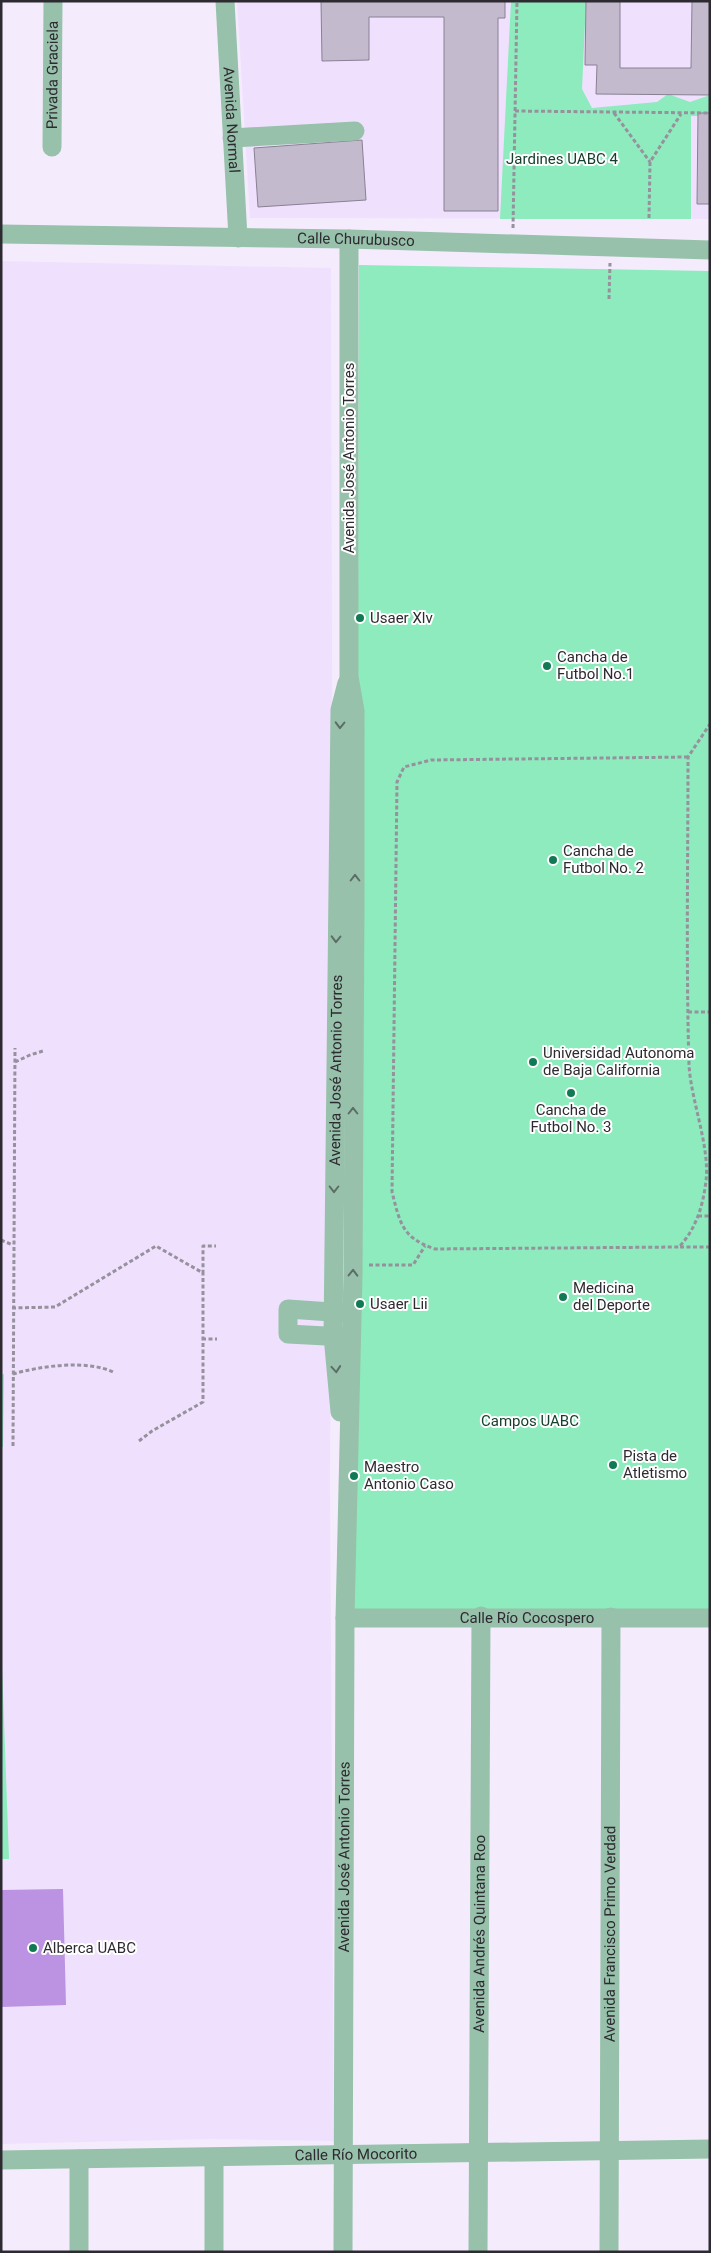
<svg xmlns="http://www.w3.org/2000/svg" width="711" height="2253" font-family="Roboto,sans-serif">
<rect width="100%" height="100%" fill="#f4ecfd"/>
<!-- built -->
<path fill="#efe1fd" d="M 237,1 L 710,1 L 710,219 L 250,218 Z
M 1,261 L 331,268 L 333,1006 L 330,1474 L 334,2141 L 210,2139 L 1,2144 Z"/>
<!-- green -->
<path fill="#8debbd" d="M 511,1 L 586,1 L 582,89 L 592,108 L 657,102 L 668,94 L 690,102 L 710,95 L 710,116 L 691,116 L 691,219 L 500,219 Z
M 359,265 L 710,271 L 710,1614 L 346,1616 L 357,972 Z
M 1,1374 L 4,1374 L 3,1447 L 1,1447 Z
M 1,1665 L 2,1665 L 9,1859 L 1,1859 Z"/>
<!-- water -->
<path fill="#bc92e2" d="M 63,1889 L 66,2005 L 1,2007 L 1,1890 Z"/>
<!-- building -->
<path fill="#c4bace" stroke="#898093" d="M 321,1 L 505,1 L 505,18 L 498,18 L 498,211 L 444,211 L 444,17 L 369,17 L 369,60 L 322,61 Z
M 586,1 L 620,1 L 620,68 L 691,68 L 692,1 L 710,1 L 710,95 L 596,94 L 597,65 L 585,65 Z
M 698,113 L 710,113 L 710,204 L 697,204 Z
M 362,140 L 366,200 L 258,207 L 254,148 Z"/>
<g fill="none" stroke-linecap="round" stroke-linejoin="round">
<!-- path -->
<path stroke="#96919d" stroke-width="3" stroke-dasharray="4 2.5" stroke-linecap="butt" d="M 515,111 L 710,113
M 614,113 L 650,162
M 649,218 L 650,162 L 681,114
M 513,228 L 517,1
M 609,299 L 610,263
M 688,757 L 431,760 L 404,767 L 397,782 L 392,1192 C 400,1223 402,1238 435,1249 L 679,1247 C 696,1229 703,1206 706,1181 C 710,1146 691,1101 689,1065 C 686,963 688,860 688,757 L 710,724
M 688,1012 L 710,1012
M 15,1062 L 30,1055 L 43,1051
M 698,1216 L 710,1216
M 1,1240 L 13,1245
M 680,1247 L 710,1247
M 369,1265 L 413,1265 L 425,1246
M 12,1308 L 55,1307 L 156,1246 L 203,1273 L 203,1246 L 216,1246
M 202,1339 L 217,1339
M 13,1374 C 40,1366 89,1359 115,1373
M 139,1441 L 152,1431 L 203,1402 L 203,1273
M 13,1446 L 15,1048"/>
<!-- minor -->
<g stroke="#97c1aa" stroke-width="19">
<path id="s1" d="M 225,1 L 238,238"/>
<path d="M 232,138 L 355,131"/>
<path id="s2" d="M 52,147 L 53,1"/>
<path id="s3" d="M 1,234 L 349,239 L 710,250"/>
<path d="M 345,1337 L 288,1334 L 288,1309 L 346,1313"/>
<path id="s4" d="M 340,1412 L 333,1336 L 340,710 L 347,683"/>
<path id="s5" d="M 345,1618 L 710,1618"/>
<path id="s6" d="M 1,2160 L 710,2149"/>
<path d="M 79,2252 L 79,2159"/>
<path d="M 214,2252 L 214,2158"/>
<path id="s7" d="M 343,2252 L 345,1618 L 353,1273 L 355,902 L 355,711 L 349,677 L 349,239"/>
<path id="s8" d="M 478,2252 L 481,1616"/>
<path id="s9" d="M 609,2252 L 611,1617"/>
</g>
</g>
<!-- one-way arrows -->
<defs><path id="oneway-chevron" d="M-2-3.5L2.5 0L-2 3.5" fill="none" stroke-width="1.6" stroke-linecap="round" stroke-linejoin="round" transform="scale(1.25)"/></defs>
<g stroke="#5d6e67">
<use href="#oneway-chevron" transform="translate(340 725) rotate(91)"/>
<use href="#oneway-chevron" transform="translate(355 878) rotate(-90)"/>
<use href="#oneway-chevron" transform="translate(336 939) rotate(91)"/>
<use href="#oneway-chevron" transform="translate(353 1111) rotate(-90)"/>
<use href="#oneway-chevron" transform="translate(334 1189) rotate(90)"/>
<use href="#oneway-chevron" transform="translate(353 1273) rotate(-89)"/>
<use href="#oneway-chevron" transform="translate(336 1369) rotate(85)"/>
</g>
<!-- markers -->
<g fill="#117953" stroke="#fff" stroke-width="2">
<circle cx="360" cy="618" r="5"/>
<circle cx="547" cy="666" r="5"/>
<circle cx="553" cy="860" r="5"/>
<circle cx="533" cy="1062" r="5"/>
<circle cx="571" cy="1093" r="5"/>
<circle cx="563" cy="1297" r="5"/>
<circle cx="360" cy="1304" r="5"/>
<circle cx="613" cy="1465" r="5"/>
<circle cx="354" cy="1476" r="5"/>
<circle cx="33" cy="1948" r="5"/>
</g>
<g text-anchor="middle" stroke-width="4" stroke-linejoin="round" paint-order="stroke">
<!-- street labels -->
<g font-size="15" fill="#2d2a31" stroke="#fff">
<text dy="5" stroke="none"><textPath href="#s2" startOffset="72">Privada Graciela</textPath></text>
<text dy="5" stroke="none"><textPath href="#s1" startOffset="119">Avenida Normal</textPath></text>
<text dy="5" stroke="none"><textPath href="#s3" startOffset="355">Calle Churubusco</textPath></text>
<text transform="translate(349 458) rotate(-90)" y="5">Avenida José Antonio Torres</text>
<text dy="5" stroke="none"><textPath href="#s4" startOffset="342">Avenida José Antonio Torres</textPath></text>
<text dy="5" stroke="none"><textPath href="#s5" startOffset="182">Calle Río Cocospero</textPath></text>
<text dy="5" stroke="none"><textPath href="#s7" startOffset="395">Avenida José Antonio Torres</textPath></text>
<text dy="5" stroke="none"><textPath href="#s8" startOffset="318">Avenida Andrés Quintana Roo</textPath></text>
<text dy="5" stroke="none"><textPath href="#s9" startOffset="318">Avenida Francisco Primo Verdad</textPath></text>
<text dy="5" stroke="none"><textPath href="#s6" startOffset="355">Calle Río Mocorito</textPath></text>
</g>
<!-- park labels -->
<g font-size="15" fill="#14402d" stroke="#fff">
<text x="562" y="164">Jardines UABC 4</text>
<text x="530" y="1426">Campos UABC</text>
</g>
<!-- poi labels -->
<g font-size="15" fill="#2d2a31" stroke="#fff" text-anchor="start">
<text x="370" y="623">Usaer Xlv</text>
<text x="557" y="662">Cancha de<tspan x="557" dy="17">Futbol No.1</tspan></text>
<text x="563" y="856">Cancha de<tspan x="563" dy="17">Futbol No. 2</tspan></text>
<text x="543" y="1058">Universidad Autonoma<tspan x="543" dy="17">de Baja California</tspan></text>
<text x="571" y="1115" text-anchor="middle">Cancha de<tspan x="571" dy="17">Futbol No. 3</tspan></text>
<text x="573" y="1293">Medicina<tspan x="573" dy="17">del Deporte</tspan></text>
<text x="370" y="1309">Usaer Lii</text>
<text x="623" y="1461">Pista de<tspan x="623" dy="17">Atletismo</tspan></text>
<text x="364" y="1472">Maestro<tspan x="364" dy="17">Antonio Caso</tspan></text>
<text x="43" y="1953">Alberca UABC</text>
</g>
</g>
<!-- border -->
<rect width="711" height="2253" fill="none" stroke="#2d2a31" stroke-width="5"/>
</svg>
